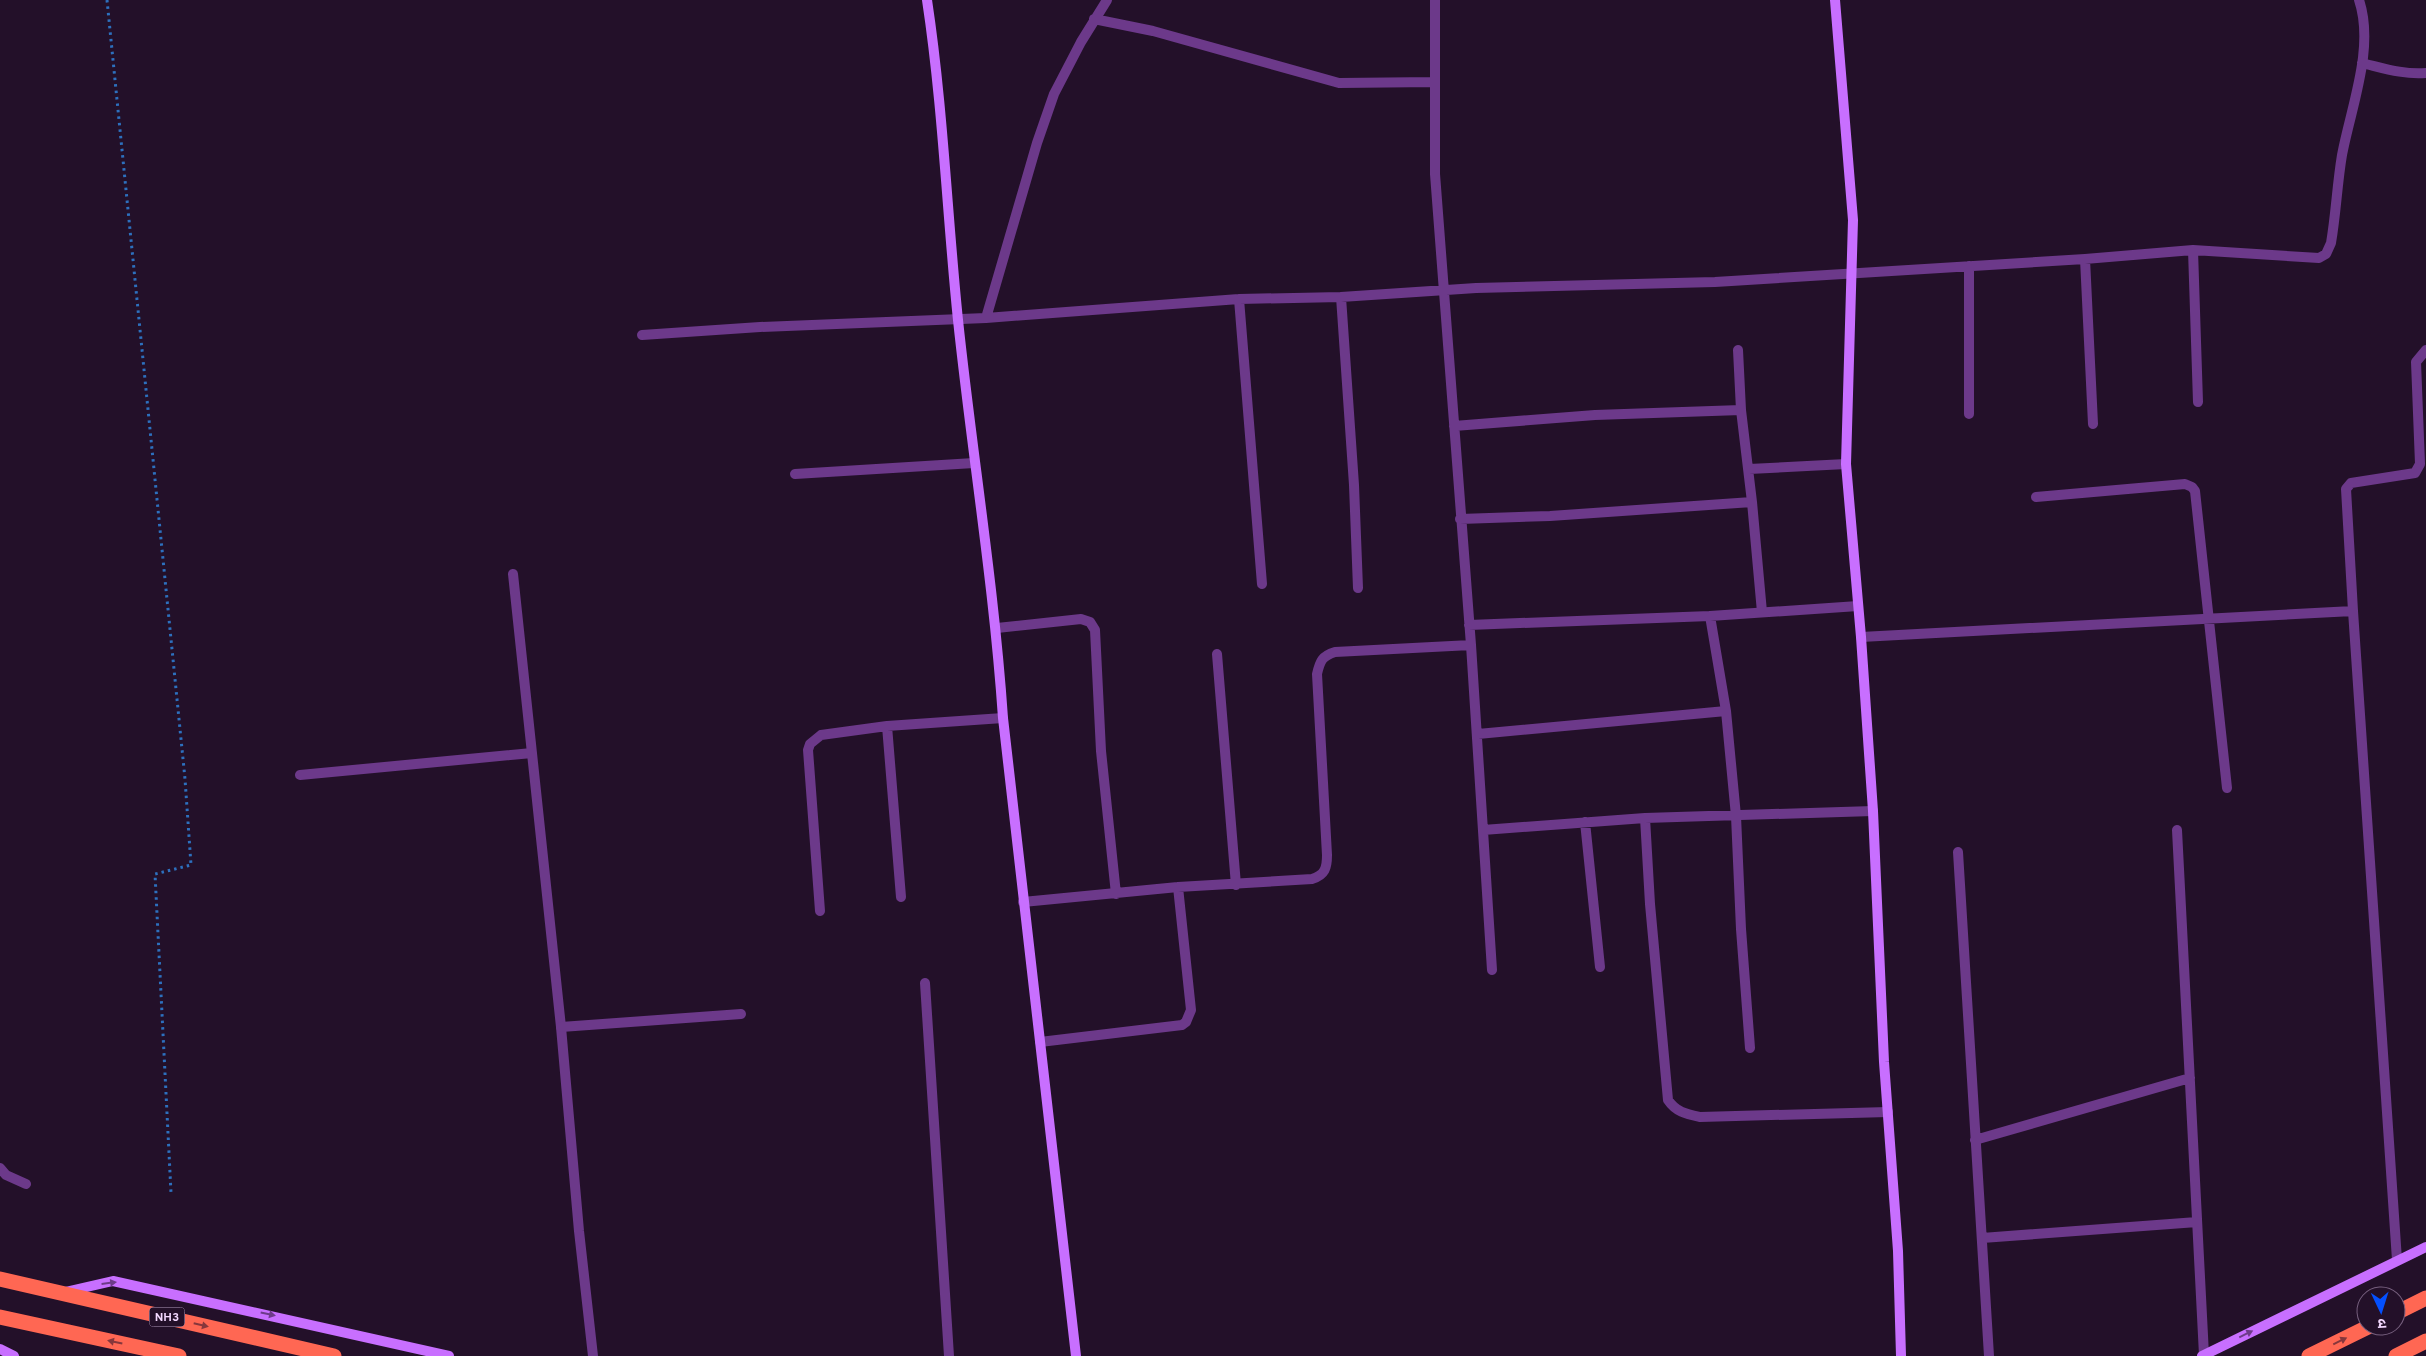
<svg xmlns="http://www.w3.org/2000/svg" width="2426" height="1356" font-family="Overpass,'Noto Sans Devanagari',sans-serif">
<rect width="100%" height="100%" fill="#231029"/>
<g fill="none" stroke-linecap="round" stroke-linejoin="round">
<!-- path -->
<path stroke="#2d70be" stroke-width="3" stroke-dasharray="2.5 4" stroke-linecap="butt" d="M 107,0 L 185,779 L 191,865 L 155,874 L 171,1193"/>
<!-- lane -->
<path stroke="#6c398a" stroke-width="10" d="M 513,574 L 561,1027 L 579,1231 L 593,1356
M 300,775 L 532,753
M 0,1168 L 6,1175 L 26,1184"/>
<!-- street -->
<path stroke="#6c398a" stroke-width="10" d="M 1435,0 L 1435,174 L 1471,645 L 1492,970
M 1094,19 L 1153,31 L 1339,83 L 1435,82
M 2362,63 C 2383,68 2404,75 2426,73
M 2193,250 L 2198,402
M 2085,259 L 2093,424
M 1341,297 L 1354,485 L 1358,588
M 1239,299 L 1262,584
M 986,318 L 1037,143 L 1054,94 L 1081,42 L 1107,0
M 642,335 L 760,327 L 986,318 L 1239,299 L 1341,297 L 1476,288 L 1715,282 L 2085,259 L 2193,250 L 2319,258 L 2326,254 L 2331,243 C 2336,214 2337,185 2342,155 C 2351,107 2375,48 2359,0
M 1969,414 L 1969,266
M 1454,426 L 1595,415 L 1741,410
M 1749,469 L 1846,464
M 795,474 L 974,463
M 2036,497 L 2185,484 L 2192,487 L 2195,491 L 2227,788
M 1752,502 L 1762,612
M 1460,519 L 1550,516 L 1752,502 L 1741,410 L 1738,350
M 2353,611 L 2346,489 L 2351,483 L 2415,473 L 2420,464 L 2416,362 L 2426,350
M 1710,616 L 1726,711 L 1736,816 L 1741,929 L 1750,1048
M 1469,625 L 1710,616 L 1858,606
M 997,628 L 1081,619 L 1090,622 L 1095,630 L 1101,751 L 1116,894
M 1861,637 L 2353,611 L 2397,1260
M 1217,654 L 1236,885
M 887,726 L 901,897
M 1478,734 L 1726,711
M 1645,818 L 1650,904 L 1668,1100 C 1676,1112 1686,1114 1700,1117 L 1888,1112
M 1585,822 L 1600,967
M 1483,830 L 1645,818 L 1873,811
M 2177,830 L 2204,1355
M 1958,852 L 1989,1356
M 1023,902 L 1178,887 L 1312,879 C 1325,875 1327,868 1327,855 L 1317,674 C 1320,661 1322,656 1335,652 L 1471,645
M 820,911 L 808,750 L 810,744 L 821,735 L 887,726 L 1003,718
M 925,983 L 949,1356
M 561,1027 L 741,1014
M 1040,1042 L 1182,1025 L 1186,1022 L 1191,1010 L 1178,887
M 1975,1140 L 2190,1078
M 1982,1238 L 2197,1222"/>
<!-- secondary -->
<path stroke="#c86fff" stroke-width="10" d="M 927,0 C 943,106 947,213 958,320 C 972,453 994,585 1003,718 L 1076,1356
M 1835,0 L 1853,220 L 1846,464 L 1861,637 L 1873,811 L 1884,1062 L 1898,1251 L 1901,1356
M 65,1292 L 113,1281 L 449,1356
M 0,1349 L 14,1356
M 2202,1356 L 2426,1247"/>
<!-- highway -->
<path stroke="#ff6753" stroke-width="15" d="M 0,1279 L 334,1356
M 2396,1313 L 2426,1298
M 0,1317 L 179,1356
M 2309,1356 L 2370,1326
M 2396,1356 L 2426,1341"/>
</g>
<!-- one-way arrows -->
<defs><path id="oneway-solid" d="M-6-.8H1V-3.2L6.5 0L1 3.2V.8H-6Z" transform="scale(1.25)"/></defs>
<g fill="#6d3b89">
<use href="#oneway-solid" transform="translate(109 1283) rotate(-7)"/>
<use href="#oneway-solid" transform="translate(268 1314) rotate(12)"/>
<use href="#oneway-solid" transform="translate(2246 1334) rotate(-26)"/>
</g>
<g fill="#86373c">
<use href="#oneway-solid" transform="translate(201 1325) rotate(13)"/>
<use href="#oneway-solid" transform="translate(2340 1341) rotate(-26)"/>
<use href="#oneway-solid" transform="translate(115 1342) rotate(-168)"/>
</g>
<g text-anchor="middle" stroke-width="4" stroke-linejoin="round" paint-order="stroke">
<!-- shield labels -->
<rect fill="#231029" stroke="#b59cbf" stroke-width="1" x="149.5" y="1307.5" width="35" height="19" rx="4"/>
<g font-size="12" font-weight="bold" fill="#f4d8ff">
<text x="167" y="1321">NH3</text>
</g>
</g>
<!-- north arrow -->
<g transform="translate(2381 1311) rotate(176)"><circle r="24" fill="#231029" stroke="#77607f"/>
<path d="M0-4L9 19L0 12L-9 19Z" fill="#0450ff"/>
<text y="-8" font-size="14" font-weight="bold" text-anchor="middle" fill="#f4d8ff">उ</text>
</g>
</svg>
